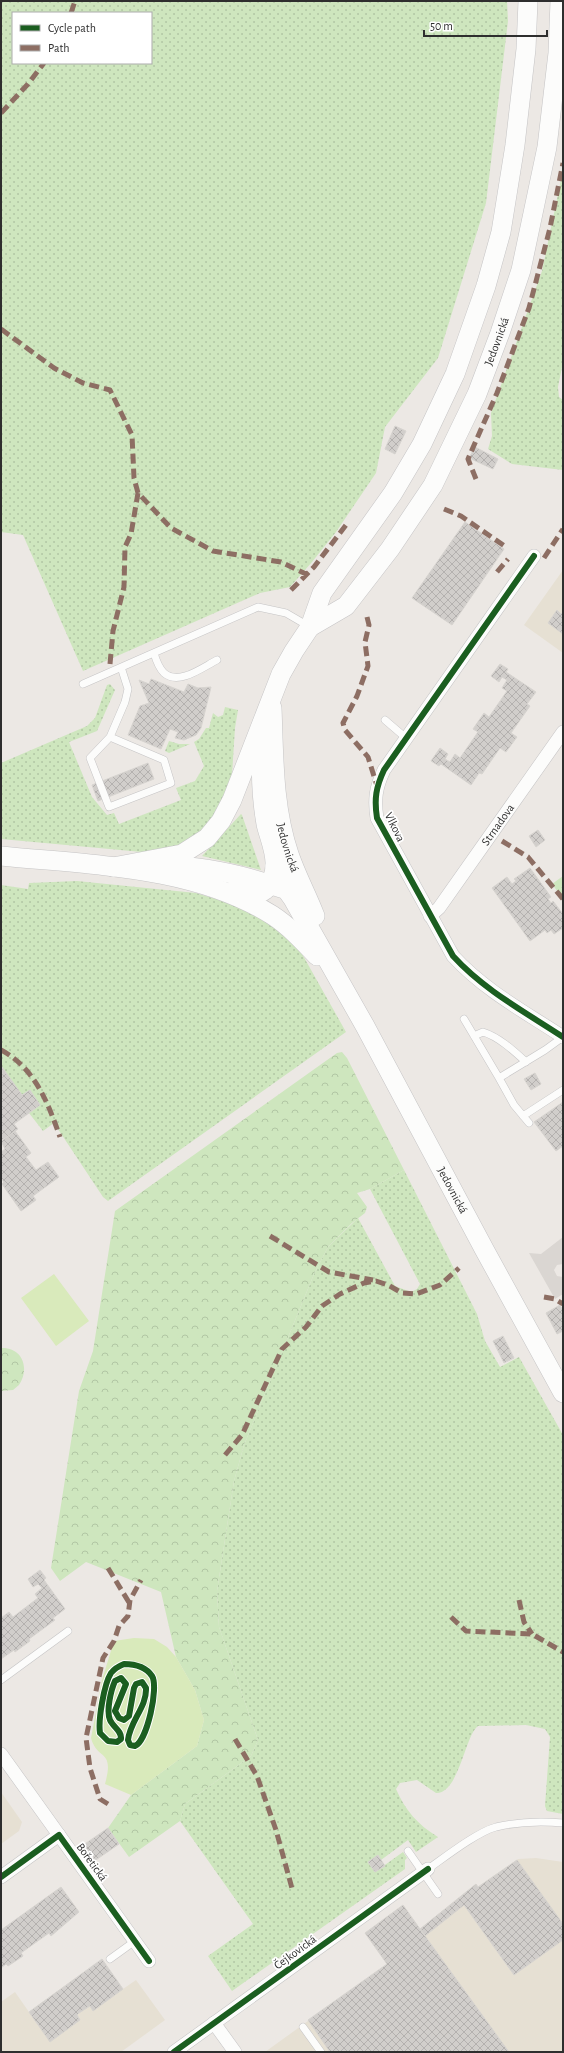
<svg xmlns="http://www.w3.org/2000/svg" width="564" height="2053" font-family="'Alegreya Sans',sans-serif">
<defs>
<pattern id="grass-dots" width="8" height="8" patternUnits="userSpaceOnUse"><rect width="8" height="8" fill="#cee6be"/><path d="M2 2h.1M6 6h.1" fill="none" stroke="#b1c6a4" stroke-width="1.8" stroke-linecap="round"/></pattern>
<pattern id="park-crowns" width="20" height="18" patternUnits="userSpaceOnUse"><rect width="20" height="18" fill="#cee6be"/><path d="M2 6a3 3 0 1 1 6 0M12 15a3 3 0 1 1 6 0" fill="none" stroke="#b1c6a4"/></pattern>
<pattern id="building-cross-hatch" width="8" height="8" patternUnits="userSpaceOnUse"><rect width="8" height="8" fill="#d1cecb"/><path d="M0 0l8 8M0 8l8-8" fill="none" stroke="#b4b1af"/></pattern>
</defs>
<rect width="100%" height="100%" fill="#ece8e4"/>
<!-- education -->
<path fill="#e6e0d3" d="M 563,570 L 563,653 L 524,625 Z
M 1,1792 L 22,1822 L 19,1831 L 1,1844 Z
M 536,1858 L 563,1862 L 563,2052 L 265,2052 L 387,1964 L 365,1933 L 403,1905 L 420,1929 L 476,1884 L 478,1887 L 518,1859 Z
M 136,1980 L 165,2020 L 121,2052 L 1,2052 L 1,2002 L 15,1992 L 29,2012 L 61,1989 L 123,1989 Z"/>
<!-- grass -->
<path fill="url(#grass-dots)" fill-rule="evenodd" d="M 1,1 L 507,1 L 508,21 L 486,203 L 438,358 L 385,427 L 376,473 L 336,532 L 312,562 L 290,587 L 260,593 L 83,671 L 23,535 L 1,532 ZM 13,13 L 151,13 L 151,63 L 13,63 Z
M 563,170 L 563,362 L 558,387 L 559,397 L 563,400 L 563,470 L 512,464 L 488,449 L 492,436 L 491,413 L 542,271 Z
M 110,684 L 115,690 L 97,731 L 69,742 L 92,797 L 107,815 L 114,813 L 119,824 L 181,800 L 176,788 L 195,781 L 204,766 L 194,742 L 199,739 L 206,728 L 209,728 L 213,713 L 218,717 L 223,715 L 225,707 L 238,710 L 235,728 L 232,775 L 214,820 L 187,843 L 151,852 L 142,852 L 1,839 L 1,763 L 87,726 L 95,718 L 107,685 Z
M 169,741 L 179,744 L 190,744 L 169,753 L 165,751 Z
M 241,814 L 242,815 L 261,870 L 202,856 Z
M 77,881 L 196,893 L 236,905 L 268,920 L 297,945 L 346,1032 L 108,1201 L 103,1197 L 54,1123 L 43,1131 L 29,1113 L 40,1105 L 30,1091 L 22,1095 L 1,1068 L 1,885 L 28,889 L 29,883 Z
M 404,1170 L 477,1314 L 485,1341 L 500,1367 L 519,1357 L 563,1435 L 563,1814 L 547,1811 L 545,1806 L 550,1737 L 545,1729 L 526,1725 L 478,1726 C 465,1735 459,1794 436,1793 L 417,1780 L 400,1783 L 396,1789 C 405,1810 418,1825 438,1837 L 416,1852 L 408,1840 L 381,1860 L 368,1862 L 375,1872 L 403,1852 L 407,1858 L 405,1860 L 405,1869 L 232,1991 L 208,1956 L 253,1924 L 180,1821 L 185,1804 L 251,1756 L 258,1740 L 219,1627 L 217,1591 L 234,1481 L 244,1445 L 314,1274 L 328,1247 L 358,1218 L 395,1286 L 411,1292 L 417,1289 L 420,1284 L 370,1189 Z"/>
<!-- park -->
<path fill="url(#park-crowns)" d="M 563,876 L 563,899 L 552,884 Z
M 342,1052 L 347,1058 L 404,1170 L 370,1189 L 357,1193 L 367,1207 L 365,1213 L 352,1223 L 328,1247 L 314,1274 L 244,1445 L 234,1481 L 217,1591 L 219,1627 L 258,1740 L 251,1756 L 185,1804 L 180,1821 L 129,1857 L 108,1828 L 131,1795 L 197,1746 L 204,1720 L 195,1690 L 176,1657 L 161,1592 L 86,1562 L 60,1581 L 51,1568 L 79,1391 L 93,1351 L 115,1211 L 337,1053 Z
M 1,1348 C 23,1347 30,1369 19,1385 L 13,1390 L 1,1391 Z"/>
<!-- pitch -->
<path fill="#d9eabb" d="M 54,1274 L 89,1321 L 56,1346 L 21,1298 Z
M 134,1638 L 154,1639 L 167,1647 L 176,1657 L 195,1690 L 204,1720 L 197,1746 L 131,1795 L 105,1784 C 115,1748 97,1761 91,1738 L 102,1680 L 114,1641 Z"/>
<!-- plaza -->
<path fill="#dad6d2" d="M 563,1237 L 563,1264 L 557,1265 L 554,1270 L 557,1276 L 563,1277 L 563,1294 L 555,1299 L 529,1253 L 541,1254 Z"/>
<!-- building -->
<path fill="url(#building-cross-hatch)" stroke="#d7d4d0" d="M 395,426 L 406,431 L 395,454 L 385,449 Z
M 475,447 L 498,459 L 493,469 L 469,458 Z
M 465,522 L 504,549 L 452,625 L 412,598 Z
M 557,610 L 561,614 L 563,612 L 563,634 L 548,623 Z
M 500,664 L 508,669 L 506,672 L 536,692 L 527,704 L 530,706 L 511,733 L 517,737 L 506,752 L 500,748 L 482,774 L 479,773 L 471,785 L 441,764 L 439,766 L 431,761 L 440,748 L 448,754 L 445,759 L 450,762 L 455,754 L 460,758 L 478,732 L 473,729 L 484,713 L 489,717 L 507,691 L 502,688 L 507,680 L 502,677 L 499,682 L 491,676 Z
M 151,679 L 184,692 L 188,684 L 198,688 L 211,687 L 201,728 L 196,735 L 184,740 L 175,738 L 178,732 L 170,729 L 161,749 L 128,735 L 140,706 L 149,703 L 139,680 L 149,684 Z
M 148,763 L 154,779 L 98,801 L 92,785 Z
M 538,830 L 545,840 L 536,847 L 529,836 Z
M 530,868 L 551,897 L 548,899 L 551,903 L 553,901 L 563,914 L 563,928 L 554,934 L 551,930 L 547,933 L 545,930 L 530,941 L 492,888 L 507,877 L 512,884 L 516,881 L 514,879 Z
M 2,1067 L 22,1095 L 30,1090 L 40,1105 L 14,1124 L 18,1129 L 3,1140 L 1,1138 Z
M 535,1073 L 541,1084 L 531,1090 L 524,1079 Z
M 563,1102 L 563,1146 L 556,1151 L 534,1122 Z
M 15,1131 L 31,1153 L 26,1157 L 36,1170 L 48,1162 L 59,1177 L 33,1196 L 36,1200 L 21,1211 L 2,1184 L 4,1182 L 1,1178 L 1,1152 L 5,1149 L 1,1141 Z
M 560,1305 L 563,1311 L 563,1331 L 557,1334 L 546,1313 Z
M 503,1336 L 514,1358 L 504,1363 L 493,1341 Z
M 40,1570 L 46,1578 L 44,1580 L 65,1609 L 53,1618 L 55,1620 L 29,1639 L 30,1641 L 15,1652 L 14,1650 L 1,1659 L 1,1618 L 9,1612 L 13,1617 L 38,1598 L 35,1594 L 42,1588 L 38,1584 L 33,1587 L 28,1579 Z
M 108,1828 L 119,1844 L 90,1864 L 79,1848 Z
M 378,1855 L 385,1866 L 375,1872 L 368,1862 Z
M 517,1860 L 563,1924 L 563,1940 L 514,1975 L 464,1905 L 425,1936 L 420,1929 L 476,1884 L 478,1887 Z
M 61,1887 L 79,1912 L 51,1936 L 49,1933 L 21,1953 L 23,1956 L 8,1966 L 6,1964 L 1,1968 L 1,1930 Z
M 403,1905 L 420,1929 L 509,2052 L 330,2052 L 308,2020 L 387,1964 L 365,1933 Z
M 102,1959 L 123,1989 L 93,2011 L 90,2006 L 79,2013 L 77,2015 L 80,2020 L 50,2042 L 29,2012 Z"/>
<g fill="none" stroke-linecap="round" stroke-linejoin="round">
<!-- lane casing -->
<g stroke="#c5c4c5" stroke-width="8">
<path id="lane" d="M 154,653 C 156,660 159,668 164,673 C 179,686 203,667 217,660
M 83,684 L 258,607 L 286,613 L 310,627
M 385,720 L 406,738
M 110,737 L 164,760 L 171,783 L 109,807 L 90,758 L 110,737 L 125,702 L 128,689 L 121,667
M 464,1019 L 499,1078
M 474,1036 L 483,1032 C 499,1037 514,1051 526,1062
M 523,1116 L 563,1090
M 529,1123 L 514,1105 L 499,1078 L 545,1050 L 563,1037
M 1,1680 L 68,1631
M 408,1851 L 438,1894
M 428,1869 C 445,1857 477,1832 496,1827 C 517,1822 542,1821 563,1823
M 110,1959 L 135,1941
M 303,2027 L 321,2052"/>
</g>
<!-- street casing -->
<g stroke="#c5c4c5" stroke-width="14">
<g id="street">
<path d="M 534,556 L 384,770 C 376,787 374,799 377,818 L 453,956 C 484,990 525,1012 563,1037"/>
<path id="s1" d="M 430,916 L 439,908 L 563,732"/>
<path d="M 1,1754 L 59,1835"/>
<path d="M 1,1877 L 59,1835 L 149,1961"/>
<path d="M 214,2023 L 235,2052"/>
<path d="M 174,2052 L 428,1869"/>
</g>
</g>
<!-- secondary casing -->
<g stroke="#c5c4c5" stroke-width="20">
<g id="secondary">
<path id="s2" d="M 310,627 L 346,606 L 390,549 L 433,485 L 477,394 L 500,333 L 521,270 L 547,147 L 558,53 L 560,1"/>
<path id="s3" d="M 272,708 C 274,757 273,807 289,854 C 296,875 307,895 315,916"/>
<path d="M 1,856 C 90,865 194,866 272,915 C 289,926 303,941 317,956"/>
<path d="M 163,866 C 203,865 243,875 281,888"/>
<path id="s4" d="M 275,866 L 283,885 L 293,899 L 365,1026 L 484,1249 L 563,1393"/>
<path d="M 113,867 L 182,854 L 207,838 L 221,821 L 232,800 L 281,674 L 294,651 L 310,627 L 322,593 L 393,493 L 422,444 L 455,374 L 486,286 L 501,232 L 515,145 L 526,49 L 528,1"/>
<path d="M 232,892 C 243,893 256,897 265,890 C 271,886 275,873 275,866 C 276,852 269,837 266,824 C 261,795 260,769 263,739"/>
</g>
</g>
<!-- lane -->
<use href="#lane" stroke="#fcfcfb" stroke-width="7"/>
<!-- street -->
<use href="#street" stroke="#fcfcfb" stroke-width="13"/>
<!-- secondary -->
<use href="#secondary" stroke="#fcfcfb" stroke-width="19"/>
<!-- quiet -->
<path stroke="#8d6e63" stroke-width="5" stroke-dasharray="10 5" stroke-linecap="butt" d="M 71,13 L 75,1
M 1,113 L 28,84 L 44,63
M 1,329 L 54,368 L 83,383 L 110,390 L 132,435 L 134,478 L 138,493 L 171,528 L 213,551 L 281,562 L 306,574
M 476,479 L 468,459 L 497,393 L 529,308 L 550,228 L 563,163
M 444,509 L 461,516 L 506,547
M 544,558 L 563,529
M 497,572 L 508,559
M 291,590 L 314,567 L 346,525
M 367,617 L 369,625 L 365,642 L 368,666 L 357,696 L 343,723 L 345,730 L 368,757 L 377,786
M 110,664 L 113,631 L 124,587 L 125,547 L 131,534 L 138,493
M 502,841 L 528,857 L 563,899
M 1,1050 C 35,1068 48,1103 60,1137
M 270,1236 L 329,1272 L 373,1280
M 544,1297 L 555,1299 L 563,1304
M 225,1455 L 242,1435 L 282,1349 L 306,1327 L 322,1306 L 340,1294 L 364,1283 L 376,1281 L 388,1285 L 402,1293 L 416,1294 L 440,1285 L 459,1268
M 108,1568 L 130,1604
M 519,1600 L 524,1622 L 532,1634
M 451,1617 L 466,1631 L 532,1634 L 563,1652
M 235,1739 L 257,1776 L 276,1830 L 293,1892
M 108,1804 L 100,1799 L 90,1768 L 86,1738 L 103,1658 L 114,1641 L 119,1626 L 128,1616 L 130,1600 L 141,1580"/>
<!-- cycleway casing -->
<g stroke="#fff" stroke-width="8">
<path id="cycleway" d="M 534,556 L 384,770 C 376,787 374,799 377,818 L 453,956 C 484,990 525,1012 563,1037
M 124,1664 C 134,1664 146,1667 152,1676 C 159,1687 147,1741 135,1746 L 130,1745 L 128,1740 C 130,1721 147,1707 146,1688 L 142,1682 L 136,1684 L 134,1688 L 129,1716 L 124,1720 L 119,1718 L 115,1711 L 126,1684 L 121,1678 L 115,1681 C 111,1690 106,1711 110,1720 C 113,1727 122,1731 121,1739 L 117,1742 L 108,1741 L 100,1733 C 98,1720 104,1684 111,1673 C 115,1668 119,1666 124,1664 Z
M 1,1877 L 59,1835 L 149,1961
M 174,2052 L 428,1869"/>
</g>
<!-- cycleway -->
<use href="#cycleway" stroke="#1b5e20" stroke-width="6"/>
</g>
<g text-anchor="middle" stroke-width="3.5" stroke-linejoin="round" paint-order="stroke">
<!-- street labels -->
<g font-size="12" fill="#2e2e2e" stroke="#fff">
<text dy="4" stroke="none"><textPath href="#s2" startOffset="348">Jedovnická</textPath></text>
<text dy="4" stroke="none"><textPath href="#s1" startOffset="114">Strnadova</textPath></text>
<text transform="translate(395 827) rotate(64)" y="4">Vlkova</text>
<text dy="4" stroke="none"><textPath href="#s3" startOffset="141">Jedovnická</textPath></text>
<text dy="4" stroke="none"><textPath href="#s4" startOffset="370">Jedovnická</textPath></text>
<text transform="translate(92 1862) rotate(54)" y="4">Bořetická</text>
<text transform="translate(295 1952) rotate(-36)" y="4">Čejkovická</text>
</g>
</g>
<!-- border -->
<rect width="564" height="2053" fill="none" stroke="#2e2e2e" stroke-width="4"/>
<!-- legend -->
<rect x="12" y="12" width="140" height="52" fill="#ffffff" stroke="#ababab"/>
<rect x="20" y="25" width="20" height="6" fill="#1b5e20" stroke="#ababab"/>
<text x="48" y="32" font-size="12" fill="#2e2e2e">Cycle path</text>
<rect x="20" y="45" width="20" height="6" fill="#8d6e63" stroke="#ababab"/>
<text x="48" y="52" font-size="12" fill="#2e2e2e">Path</text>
<!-- scale -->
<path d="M424 30v6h123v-6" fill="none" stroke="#2e2e2e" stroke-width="2"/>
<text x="430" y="30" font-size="12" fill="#2e2e2e" stroke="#ffffff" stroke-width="3" paint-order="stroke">50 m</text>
</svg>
